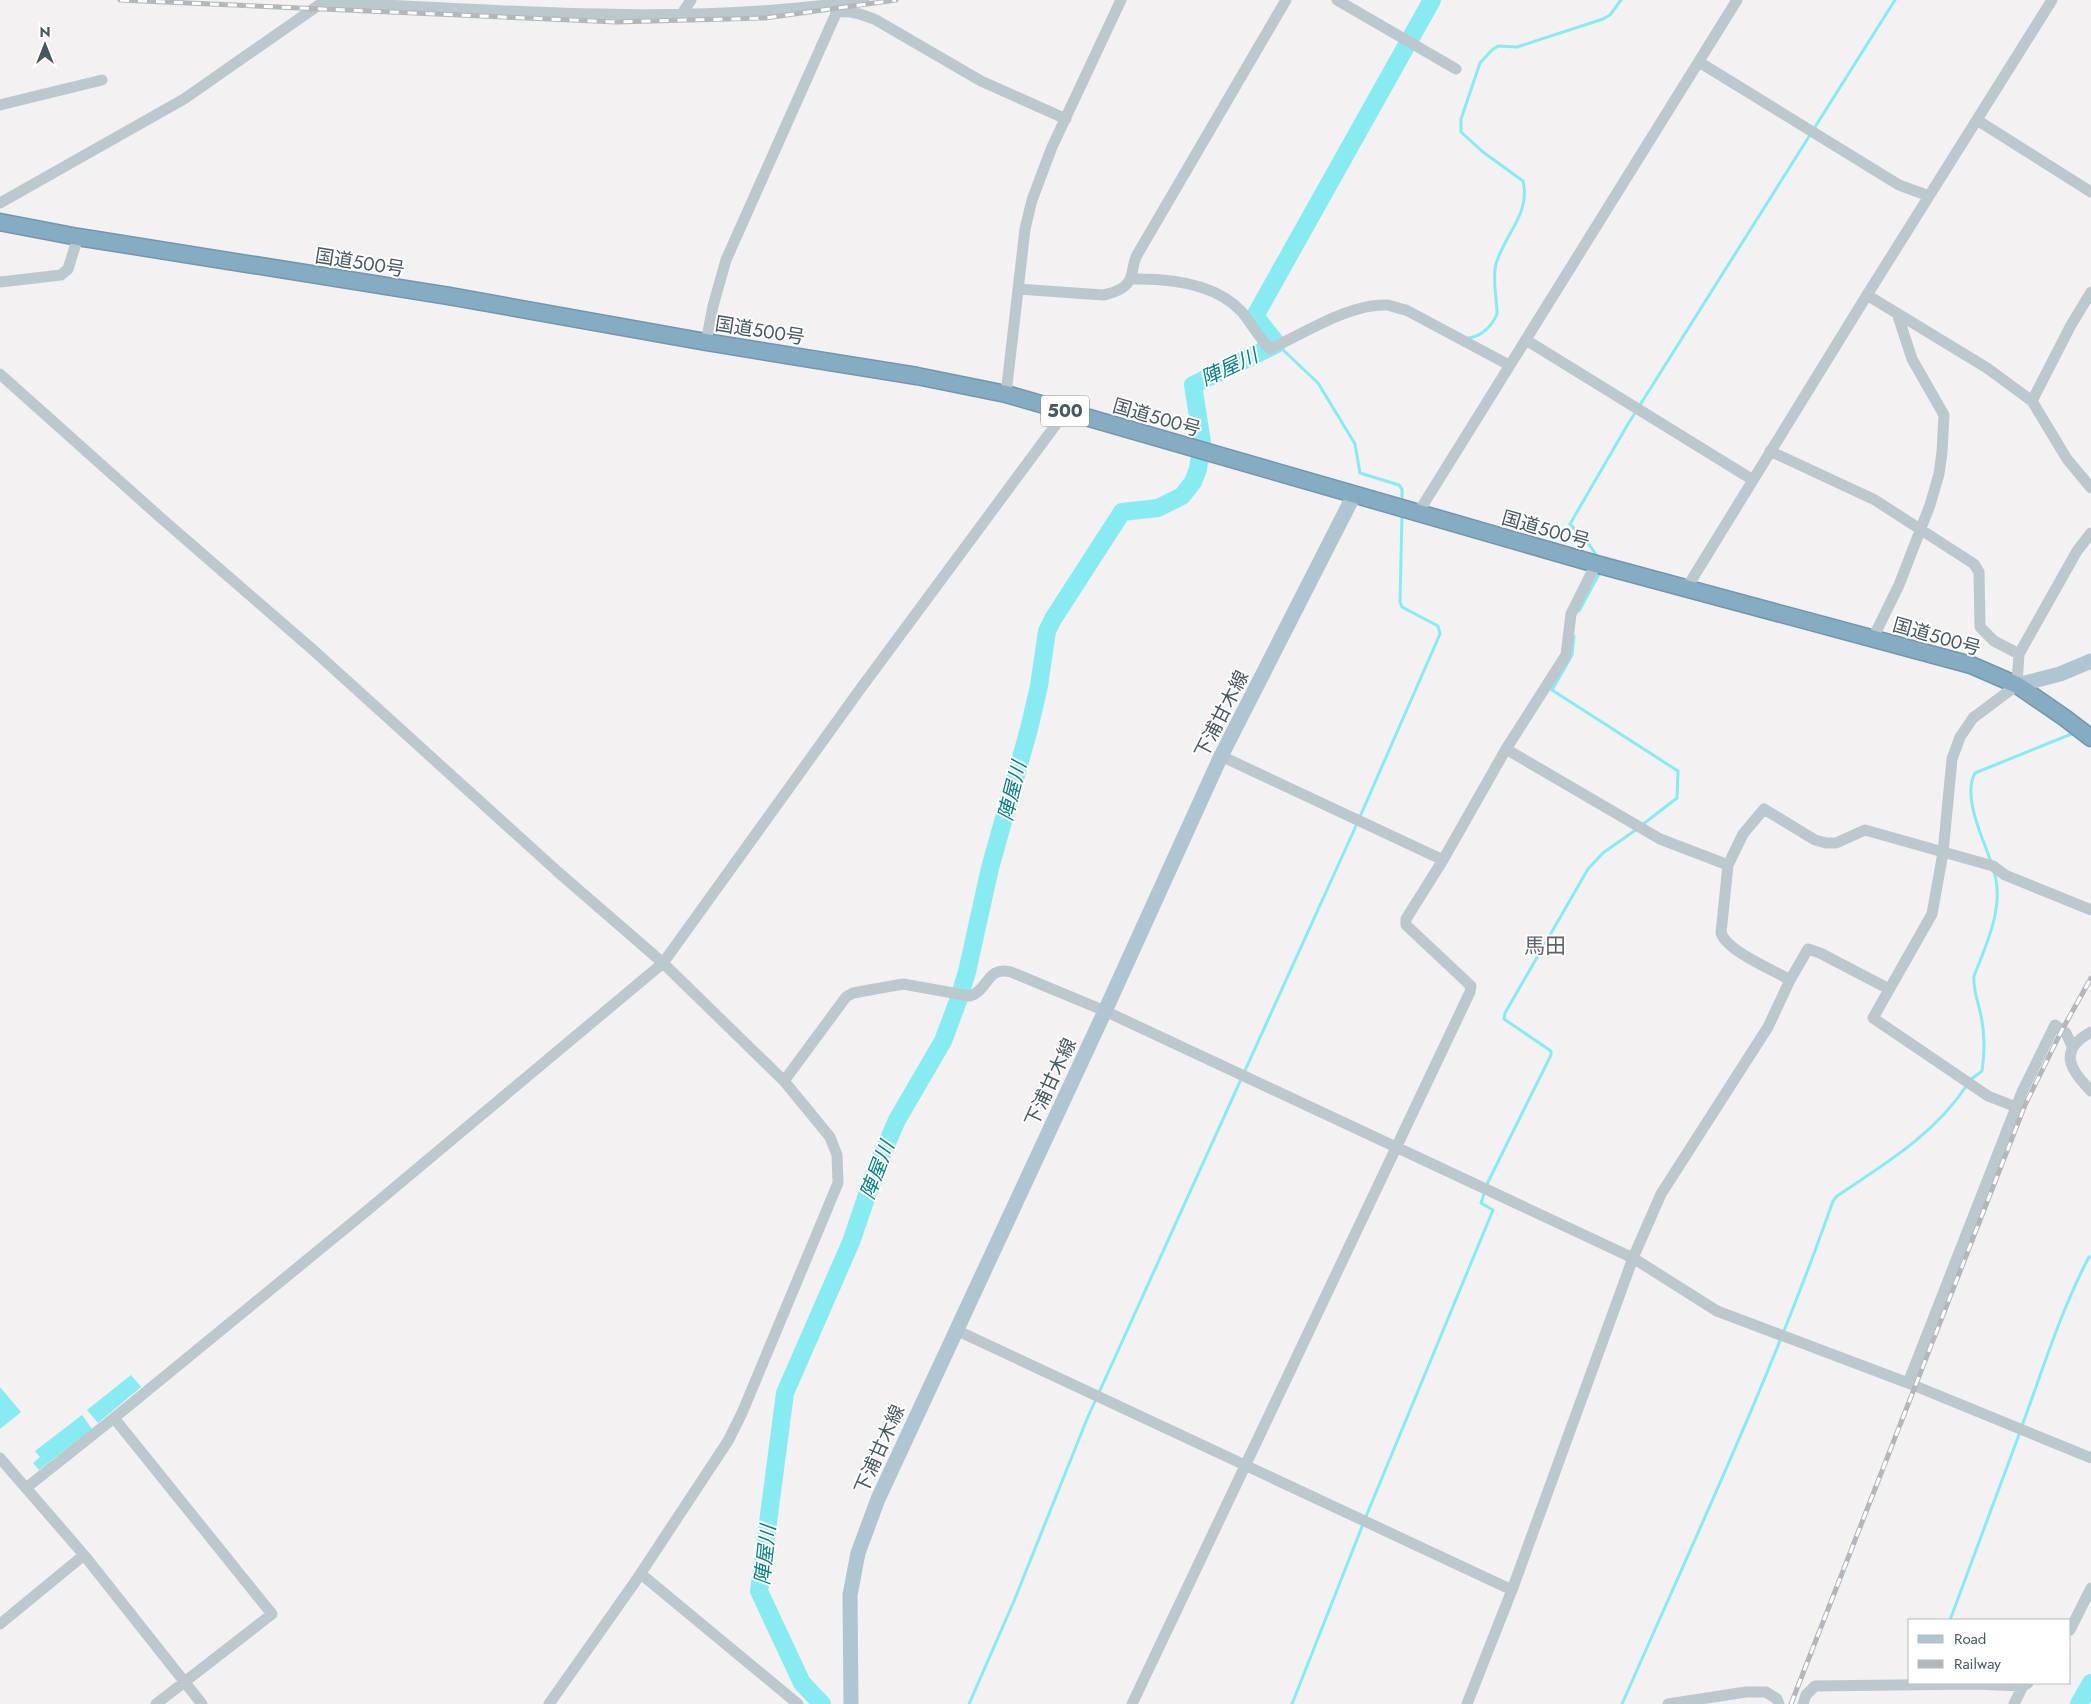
<svg xmlns="http://www.w3.org/2000/svg" width="2091" height="1704" font-family="Jost,'Noto Sans JP',sans-serif">
<rect width="100%" height="100%" fill="#f3f1f1"/>
<!-- water -->
<path fill="#88ebf2" d="M 131,1375 L 141,1387 L 98,1423 L 87,1410 Z
M 0,1387 L 21,1412 L 0,1429 Z
M 82,1415 L 92,1429 L 39,1470 L 33,1463 L 40,1457 L 35,1451 Z"/>
<g fill="none" stroke-linecap="round" stroke-linejoin="round">
<!-- stream -->
<path stroke="#88ebf2" stroke-width="3" d="M 1468,338 C 1481,337 1492,326 1497,314 C 1497,298 1492,280 1496,264 C 1504,235 1531,214 1523,181 L 1483,152 L 1461,132 L 1461,119 L 1480,63 L 1492,50 L 1498,46 L 1517,47 L 1603,19 L 1610,15 L 1621,0
M 1280,347 L 1318,383 L 1355,444 L 1360,473 L 1399,485 L 1402,489 L 1402,503
M 1597,556 L 1588,543 L 1570,524 L 1628,424 L 1895,0
M 1579,611 L 1599,574
M 1574,636 L 1572,655 L 1552,690 L 1678,771 L 1677,798 L 1642,825
M 1991,862 C 1983,838 1962,797 1975,773 L 2074,733
M 1970,1080 L 1982,1071 C 1985,1051 1985,1031 1980,1011 C 1977,999 1973,989 1974,976 C 1986,945 2005,906 1994,872
M 2022,1426 C 2043,1369 2061,1310 2089,1257 L 2091,1257
M 1950,1620 L 2020,1432
M 969,1704 L 1014,1601 L 1087,1419 L 1355,828 L 1440,634 L 1438,626 L 1402,607 L 1400,602 L 1402,514
M 1292,1704 L 1367,1514 L 1493,1210 L 1481,1203 L 1488,1182 L 1551,1055 L 1551,1051 L 1504,1019 L 1505,1013 L 1588,869 L 1603,853 L 1637,829
M 1622,1704 C 1695,1538 1773,1372 1833,1201 L 1837,1196 C 1885,1164 1935,1134 1967,1085"/>
<!-- river -->
<path stroke="#88ebf2" stroke-width="18" d="M 822,1704 L 802,1683 L 759,1591 L 785,1393 L 851,1242 L 877,1166 L 897,1120 L 943,1041 L 958,1001 L 967,972 L 990,868 L 1029,729 L 1039,686 L 1047,631 L 1053,619 L 1122,512 L 1158,508 L 1182,496 L 1193,482 L 1198,469 L 1202,442 L 1193,385 L 1277,344 L 1255,316 L 1432,0
M 2079,1704 L 2091,1683"/>
<!-- highway casing -->
<g stroke="#7197ae" stroke-width="19">
<path id="highway" d="M 0,222 L 78,237 L 449,296 L 706,342 L 917,376 L 1006,394 L 1596,564 L 1971,665 L 2017,685 L 2065,718 L 2091,738"/>
</g>
<!-- minor -->
<path stroke="#bbc8ce" stroke-width="11" d="M 1337,0 L 1456,69
M 323,2 C 503,10 685,27 864,0
M 837,12 C 852,11 862,14 876,20 L 981,81 L 1066,119
M 681,15 L 691,0
M 1699,62 L 1899,185 L 1929,196
M 0,105 L 102,80
M 1977,120 L 2091,192
M 0,203 L 184,99 L 326,0
M 1130,279 C 1168,278 1215,282 1242,312 C 1252,324 1259,338 1270,349 C 1303,334 1350,303 1387,305 C 1393,306 1400,309 1406,310 L 1509,365
M 0,282 L 61,275 L 68,269 L 78,237
M 1018,289 L 1103,295 C 1113,293 1126,289 1130,279 C 1134,271 1132,264 1137,255 L 1286,0
M 1867,295 L 1987,368 L 2032,401 L 2067,459 L 2091,488
M 1526,340 L 1753,480
M 706,342 L 713,306 L 726,260 L 842,0
M 0,374 L 161,518 L 312,649 L 558,872 L 663,963 L 784,1081 L 830,1137 L 837,1155 L 838,1183 L 742,1413 L 728,1441 L 635,1582 L 549,1704
M 1006,394 L 1025,229 L 1032,200 L 1052,147 L 1121,0
M 2032,401 L 2071,325 L 2091,292
M 1770,451 L 1875,500 L 1974,564 L 1979,572 L 1980,627 L 1994,641 L 2019,654
M 1418,513 L 1737,0
M 1686,589 L 1867,295 L 2052,0
M 1873,638 L 1899,585 L 1930,505 L 1939,474 L 1942,452 L 1944,415 L 1912,359 L 1897,313
M 1506,749 L 1660,839 L 1728,865
M 1221,756 L 1443,860
M 1790,980 C 1772,969 1728,952 1721,933 L 1728,865 L 1743,834 L 1764,809 L 1815,840 L 1826,843 L 1836,843 L 1865,830 L 1993,866 L 2005,875 L 2091,910
M 2091,1032 C 2058,1050 2069,1069 2091,1091
M 784,1081 L 846,997 L 853,993 L 903,984 L 970,996 C 989,990 986,966 1011,972 L 1105,1011 L 1633,1258 L 1717,1311 L 1908,1383 L 2091,1458
M 2016,1107 L 1988,1096 L 1873,1018 L 1932,914 L 1943,853 L 1952,759 L 1960,737 L 1973,718 L 2017,685 L 2019,654 L 2077,551 L 2091,533
M 956,1330 L 1512,1590
M 1908,1383 L 2022,1092 L 2055,1025 L 2066,1033 L 2072,1046
M 114,1418 L 272,1614 L 156,1704
M 0,1458 L 84,1555 L 202,1704
M 26,1488 L 114,1418 L 369,1209 L 663,963 L 861,688 L 1066,411
M 641,1574 L 798,1704
M 0,1624 L 84,1555
M 2070,1630 L 2091,1588
M 1132,1704 L 1470,992 L 1471,986 L 1406,925 L 1406,919 L 1443,860 L 1506,749 L 1566,655 L 1571,614 L 1596,564
M 1467,1704 L 1512,1590 L 1633,1258 L 1661,1194 L 1768,1027 L 1790,980 L 1808,949 L 1820,953 L 1889,989
M 1668,1704 L 1746,1692 L 1766,1692 L 1777,1699 L 1779,1704
M 1803,1704 L 1806,1695 L 1815,1686 L 1974,1684 L 2023,1686
M 2014,1704 L 2023,1686 L 2028,1683"/>
<!-- major -->
<path stroke="#afc5d1" stroke-width="15" d="M 2017,685 L 2060,674 L 2091,661
M 851,1704 L 850,1595 L 858,1553 L 878,1499 L 1105,1011 L 1221,756 L 1354,495"/>
<!-- highway -->
<use href="#highway" stroke="#86acc2" stroke-width="16"/>
<!-- rail casing -->
<g stroke="#b3b7bc" stroke-width="5">
<path id="rail" d="M 120,0 L 616,22 L 765,18 L 896,0
M 1791,1704 L 2025,1105 L 2062,1030 L 2091,978"/>
</g>
<!-- rail -->
<use href="#rail" stroke="#fff" stroke-width="3" stroke-dasharray="9" stroke-linecap="butt"/>
</g>
<g text-anchor="middle" stroke-width="4" stroke-linejoin="round" paint-order="stroke">
<!-- shield labels -->
<rect fill="#fff" stroke="#7e8a90" stroke-width="1" x="1041" y="395.5" width="48" height="31" rx="4"/>
<g font-size="18" font-weight="bold" fill="#475860">
<text x="1065" y="417">500</text>
</g>
<!-- street labels -->
<g font-size="19" fill="#475860" stroke="#fff">
<text transform="translate(360 262) rotate(9)" y="7">国道500号</text>
<text transform="translate(760 330) rotate(9)" y="7">国道500号</text>
<text transform="translate(1157 417) rotate(16)" y="7">国道500号</text>
<text transform="translate(1546 529) rotate(16)" y="7">国道500号</text>
<text transform="translate(1937 636) rotate(16)" y="7">国道500号</text>
<text transform="translate(1221 714) rotate(-63)" y="7">下浦甘木線</text>
<text transform="translate(1050 1082) rotate(-65)" y="7">下浦甘木線</text>
<text transform="translate(879 1449) rotate(-66)" y="7">下浦甘木線</text>
</g>
<!-- water labels -->
<g font-size="20" font-style="italic" fill="#077e85" stroke="#fff">
<text transform="translate(1229 367) rotate(-25)" y="7">陣屋川</text>
<text transform="translate(1012 791) rotate(-76)" y="7">陣屋川</text>
<text transform="translate(877 1170) rotate(-69)" y="7">陣屋川</text>
<text transform="translate(765 1555) rotate(-84)" y="7">陣屋川</text>
</g>
<!-- quarter labels -->
<g font-size="21" fill="#5d6366" stroke="#fff">
<text x="1545" y="953">馬田</text>
</g>
</g>
<!-- legend -->
<rect x="1908" y="1619" width="162" height="65" fill="#ffffff" stroke="#b5bcbf"/>
<rect x="1918" y="1635" width="25" height="8" fill="#afc5d1" stroke="#b5bcbf"/>
<text x="1954" y="1644" font-size="15" fill="#475860">Road</text>
<rect x="1918" y="1660" width="25" height="8" fill="#b3b7bc" stroke="#b5bcbf"/>
<text x="1954" y="1669" font-size="15" fill="#475860">Railway</text>
<!-- north arrow -->
<g transform="translate(45 45)" stroke="#ffffff" stroke-width="4" paint-order="stroke">
<path d="M0-4L9 19L0 12L-9 19Z" fill="#475860"/>
<text y="-8" font-size="14" font-weight="bold" text-anchor="middle" fill="#475860">N</text>
</g>
</svg>
